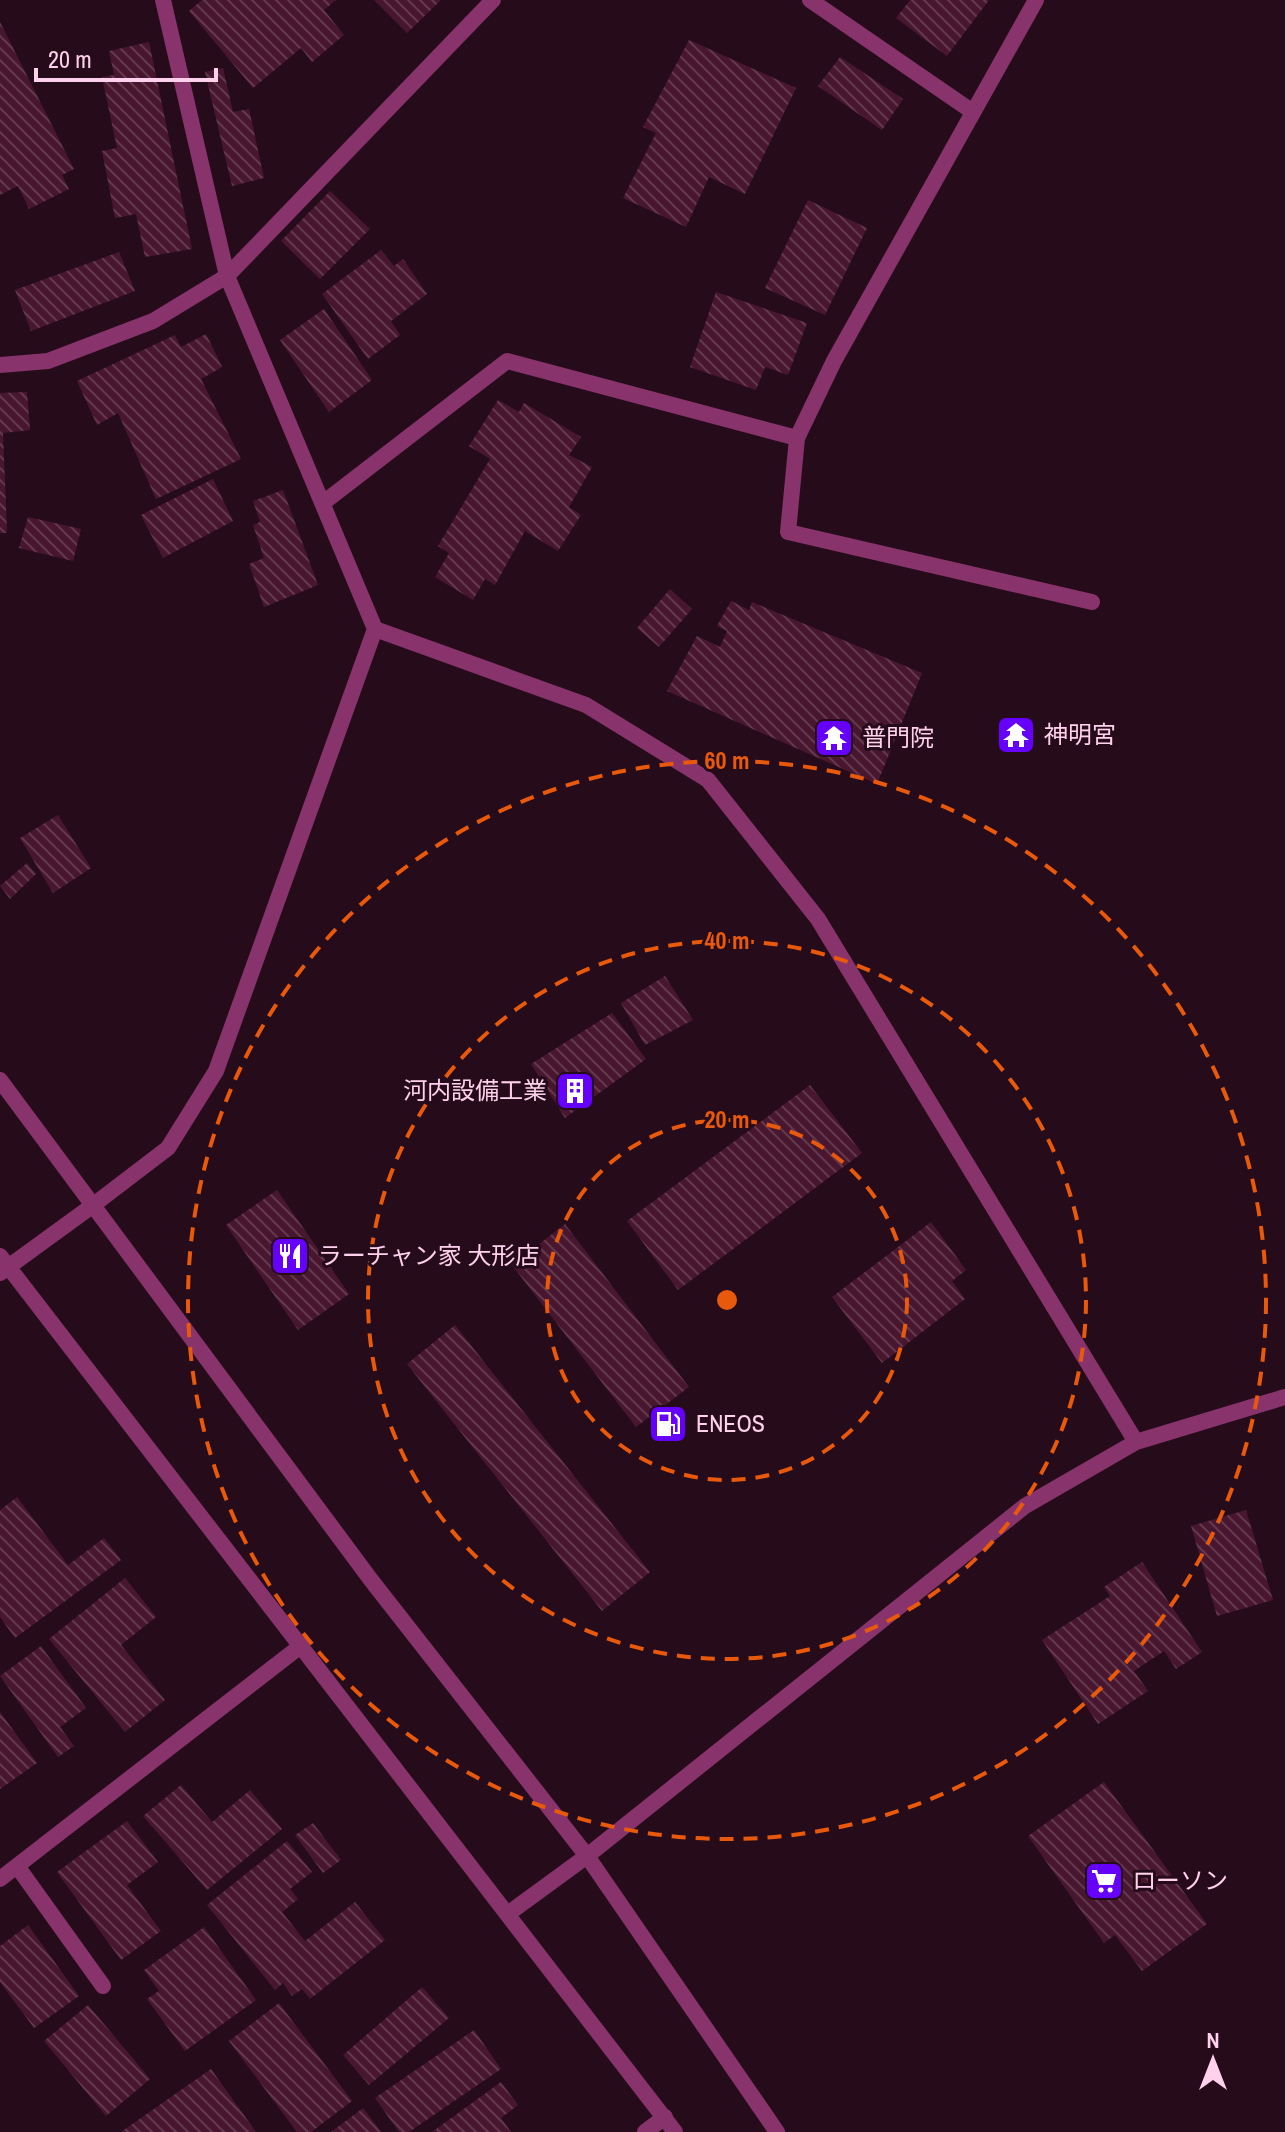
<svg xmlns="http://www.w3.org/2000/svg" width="1285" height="2132" font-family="'Archivo Narrow','Noto Sans JP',sans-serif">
<defs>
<pattern id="building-back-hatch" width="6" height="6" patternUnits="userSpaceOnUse" patternTransform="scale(2)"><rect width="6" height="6" fill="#48172f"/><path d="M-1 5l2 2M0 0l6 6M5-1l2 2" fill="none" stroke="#63384d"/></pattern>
</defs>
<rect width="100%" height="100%" fill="#260c1a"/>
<!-- building -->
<path fill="url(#building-back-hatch)" d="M 202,0 L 336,0 L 324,10 L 344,35 L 312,62 L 301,48 L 253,88 L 189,11 Z
M 374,0 L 441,0 L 407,33 Z
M 910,0 L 989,0 L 947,56 L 896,18 Z
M 0,22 L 74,169 L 62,175 L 69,189 L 29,209 L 18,186 L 0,195 Z
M 689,40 L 796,88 L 745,194 L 709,177 L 686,227 L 623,198 L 656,133 L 643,127 Z
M 149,42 L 192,249 L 145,257 L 136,214 L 115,218 L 102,151 L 117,148 L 102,77 L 114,75 L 109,51 Z
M 840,57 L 903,99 L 882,130 L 818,86 Z
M 223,68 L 233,112 L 249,109 L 264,178 L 232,186 L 205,72 Z
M 330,191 L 370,229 L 320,279 L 281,241 Z
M 808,200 L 867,228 L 825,315 L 765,288 Z
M 381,250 L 394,266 L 403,259 L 427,294 L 391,321 L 400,335 L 368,359 L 322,294 Z
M 119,252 L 135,291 L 31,331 L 15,290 Z
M 716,292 L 807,323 L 788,375 L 765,367 L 756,390 L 690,367 Z
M 324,309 L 372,380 L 329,412 L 280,340 Z
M 206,334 L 222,367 L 201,379 L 241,459 L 156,499 L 118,413 L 97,425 L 77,381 L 175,335 L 181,347 Z
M 27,392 L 30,430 L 3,433 L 7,533 L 0,533 L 0,393 Z
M 498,400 L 519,412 L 524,403 L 581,437 L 569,455 L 592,467 L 569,507 L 581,515 L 558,551 L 525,531 L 495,585 L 485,579 L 473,600 L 435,577 L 449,553 L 438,546 L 490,459 L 469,446 Z
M 213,479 L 233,521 L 163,558 L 141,515 Z
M 283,490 L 318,585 L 264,607 L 249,564 L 264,558 L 253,525 L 260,522 L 253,501 Z
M 28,517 L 81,529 L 73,561 L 19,548 Z
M 670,589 L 692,609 L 659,647 L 637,628 Z
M 731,601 L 749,610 L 752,602 L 922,673 L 877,784 L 667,691 L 697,636 L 720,647 L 727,631 L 717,626 Z
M 58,815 L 91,868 L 53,893 L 20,838 Z
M 27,863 L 36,874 L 10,899 L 0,886 Z
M 665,976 L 693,1020 L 645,1045 L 621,1003 Z
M 612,1013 L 646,1059 L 565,1118 L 531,1064 Z
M 810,1085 L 862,1153 L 678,1290 L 627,1221 Z
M 277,1190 L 349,1294 L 298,1330 L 226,1225 Z
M 931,1222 L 966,1270 L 952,1281 L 965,1299 L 882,1363 L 832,1297 Z
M 565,1224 L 689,1387 L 636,1427 L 512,1265 Z
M 455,1325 L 650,1572 L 602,1611 L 407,1364 Z
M 17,1497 L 68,1565 L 104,1538 L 121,1560 L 15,1638 L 0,1617 L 0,1510 Z
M 1246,1510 L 1273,1600 L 1217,1616 L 1191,1526 Z
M 1142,1562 L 1202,1652 L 1176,1669 L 1164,1651 L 1134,1671 L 1148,1691 L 1098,1724 L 1042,1640 L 1110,1596 L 1104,1587 Z
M 125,1578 L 156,1617 L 121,1645 L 165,1700 L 125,1732 L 49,1639 Z
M 41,1646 L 86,1708 L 60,1727 L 74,1746 L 58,1757 L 0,1676 Z
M 0,1712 L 37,1763 L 0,1789 Z
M 1104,1782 L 1207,1924 L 1142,1971 L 1115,1935 L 1104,1943 L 1028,1836 Z
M 181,1785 L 212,1822 L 250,1790 L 282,1829 L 207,1890 L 143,1816 Z
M 127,1821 L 158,1862 L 127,1885 L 161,1931 L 121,1960 L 57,1872 Z
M 313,1823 L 341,1860 L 323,1873 L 295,1835 Z
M 287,1841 L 312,1872 L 290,1889 L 298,1899 L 282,1912 L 305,1941 L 355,1902 L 385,1940 L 310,1999 L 302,1989 L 292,1996 L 283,1983 L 275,1990 L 207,1905 Z
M 28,1925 L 79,1996 L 34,2028 L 0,1982 L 0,1946 Z
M 204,1927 L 256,2000 L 185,2051 L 147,1999 L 159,1991 L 144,1970 Z
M 422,1987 L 449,2018 L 369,2085 L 343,2055 Z
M 279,2003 L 352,2101 L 311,2132 L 297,2132 L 229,2041 Z
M 88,2005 L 150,2079 L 106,2116 L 44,2041 Z
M 474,2030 L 501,2069 L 409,2132 L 399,2132 L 375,2098 Z
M 211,2069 L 256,2132 L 121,2132 Z
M 501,2082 L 518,2105 L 501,2118 L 511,2132 L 432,2132 Z
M 363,2108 L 381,2132 L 331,2132 Z"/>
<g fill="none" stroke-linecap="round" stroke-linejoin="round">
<!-- minor -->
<path stroke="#89336c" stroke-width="16" d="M 163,0 L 227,276 L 375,629 L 586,705 L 708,780 L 818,919 L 1136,1442
M 810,0 L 973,112
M 1036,0 L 834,361 L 797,438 L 788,532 L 1092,602
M 0,365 L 48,361 L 153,321 L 227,276 L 493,0
M 323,503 L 507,361 L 797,438
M 92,1206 L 168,1148 L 216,1071 L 375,629
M 17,1866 L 103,1986
M 0,1879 L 302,1645
M 509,1913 L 587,1856 L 1025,1506 L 1136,1442 L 1285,1397
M 645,2132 L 665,2117"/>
<!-- tertiary -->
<path stroke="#89336c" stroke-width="16" d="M 0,1080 L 371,1580 L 587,1856 L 777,2132
M 0,1256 L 675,2132
M 0,1273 L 92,1206"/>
</g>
<!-- distance rings -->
<g fill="none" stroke="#e8590c" stroke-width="4" stroke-dasharray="14 10">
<circle cx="727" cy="1300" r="180"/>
<circle cx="727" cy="1300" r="359"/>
<circle cx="727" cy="1300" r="539"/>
</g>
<!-- icons -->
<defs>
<g id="temple-square" transform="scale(2)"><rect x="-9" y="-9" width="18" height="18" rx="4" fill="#6500fc" stroke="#260c1a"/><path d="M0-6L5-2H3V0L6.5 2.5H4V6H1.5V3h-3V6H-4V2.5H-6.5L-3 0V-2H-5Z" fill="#fff"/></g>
<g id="building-square" transform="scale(2)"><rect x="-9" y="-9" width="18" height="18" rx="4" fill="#6500fc" stroke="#260c1a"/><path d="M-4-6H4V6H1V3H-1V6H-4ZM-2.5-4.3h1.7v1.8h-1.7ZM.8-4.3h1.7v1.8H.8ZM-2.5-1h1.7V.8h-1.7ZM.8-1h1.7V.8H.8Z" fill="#fff"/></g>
<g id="restaurant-square" transform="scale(2)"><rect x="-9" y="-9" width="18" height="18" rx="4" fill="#6500fc" stroke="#260c1a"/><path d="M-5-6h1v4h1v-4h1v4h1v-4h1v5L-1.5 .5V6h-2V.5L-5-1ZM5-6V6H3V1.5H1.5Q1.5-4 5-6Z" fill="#fff"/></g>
<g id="fuel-square" transform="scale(2)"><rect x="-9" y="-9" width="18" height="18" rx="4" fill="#6500fc" stroke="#260c1a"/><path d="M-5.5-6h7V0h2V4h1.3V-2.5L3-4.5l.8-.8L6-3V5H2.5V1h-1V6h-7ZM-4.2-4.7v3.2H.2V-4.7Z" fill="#fff"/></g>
<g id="supermarket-square" transform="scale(2)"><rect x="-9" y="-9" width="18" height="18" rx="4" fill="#6500fc" stroke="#260c1a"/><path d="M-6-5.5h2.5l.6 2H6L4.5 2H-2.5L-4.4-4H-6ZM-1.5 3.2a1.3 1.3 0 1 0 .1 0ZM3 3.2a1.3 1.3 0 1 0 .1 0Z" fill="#fff"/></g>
</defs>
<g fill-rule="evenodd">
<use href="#temple-square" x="1016" y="735"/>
<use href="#temple-square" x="834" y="738"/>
<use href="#building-square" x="575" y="1091"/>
<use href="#restaurant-square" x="290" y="1256"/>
<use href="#fuel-square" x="668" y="1424"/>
<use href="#supermarket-square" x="1104" y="1881"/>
</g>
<g text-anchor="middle" stroke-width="6" stroke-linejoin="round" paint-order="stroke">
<!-- poi labels -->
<g font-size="24" fill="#ffd1ec" stroke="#260c1a" text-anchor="start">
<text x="1044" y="743">神明宮</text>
<text x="862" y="746">普門院</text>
<text x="547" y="1099" text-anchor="end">河内設備工業</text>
<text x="318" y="1264">ラーチャン家 大形店</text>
<text x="696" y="1432">ENEOS</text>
<text x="1132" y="1889">ローソン</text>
</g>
</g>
<circle cx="727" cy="1300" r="12" fill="#e8590c" stroke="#260c1a" stroke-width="4"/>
<g font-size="24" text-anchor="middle" font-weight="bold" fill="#e8590c" stroke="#260c1a" stroke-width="6" stroke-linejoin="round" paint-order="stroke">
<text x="727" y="769">60 m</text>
<text x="727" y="949">40 m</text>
<text x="727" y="1128">20 m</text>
</g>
<!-- north arrow -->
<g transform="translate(1213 2060)" stroke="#260c1a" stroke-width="6" paint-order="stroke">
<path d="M0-6L14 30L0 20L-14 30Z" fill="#ffd1ec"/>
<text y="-12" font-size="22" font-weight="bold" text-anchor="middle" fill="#ffd1ec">N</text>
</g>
<!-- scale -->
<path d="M36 68v12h180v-12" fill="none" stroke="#ffd1ec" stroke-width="4"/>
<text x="48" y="68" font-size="24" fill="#ffd1ec" stroke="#260c1a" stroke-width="6" paint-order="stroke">20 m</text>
</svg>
